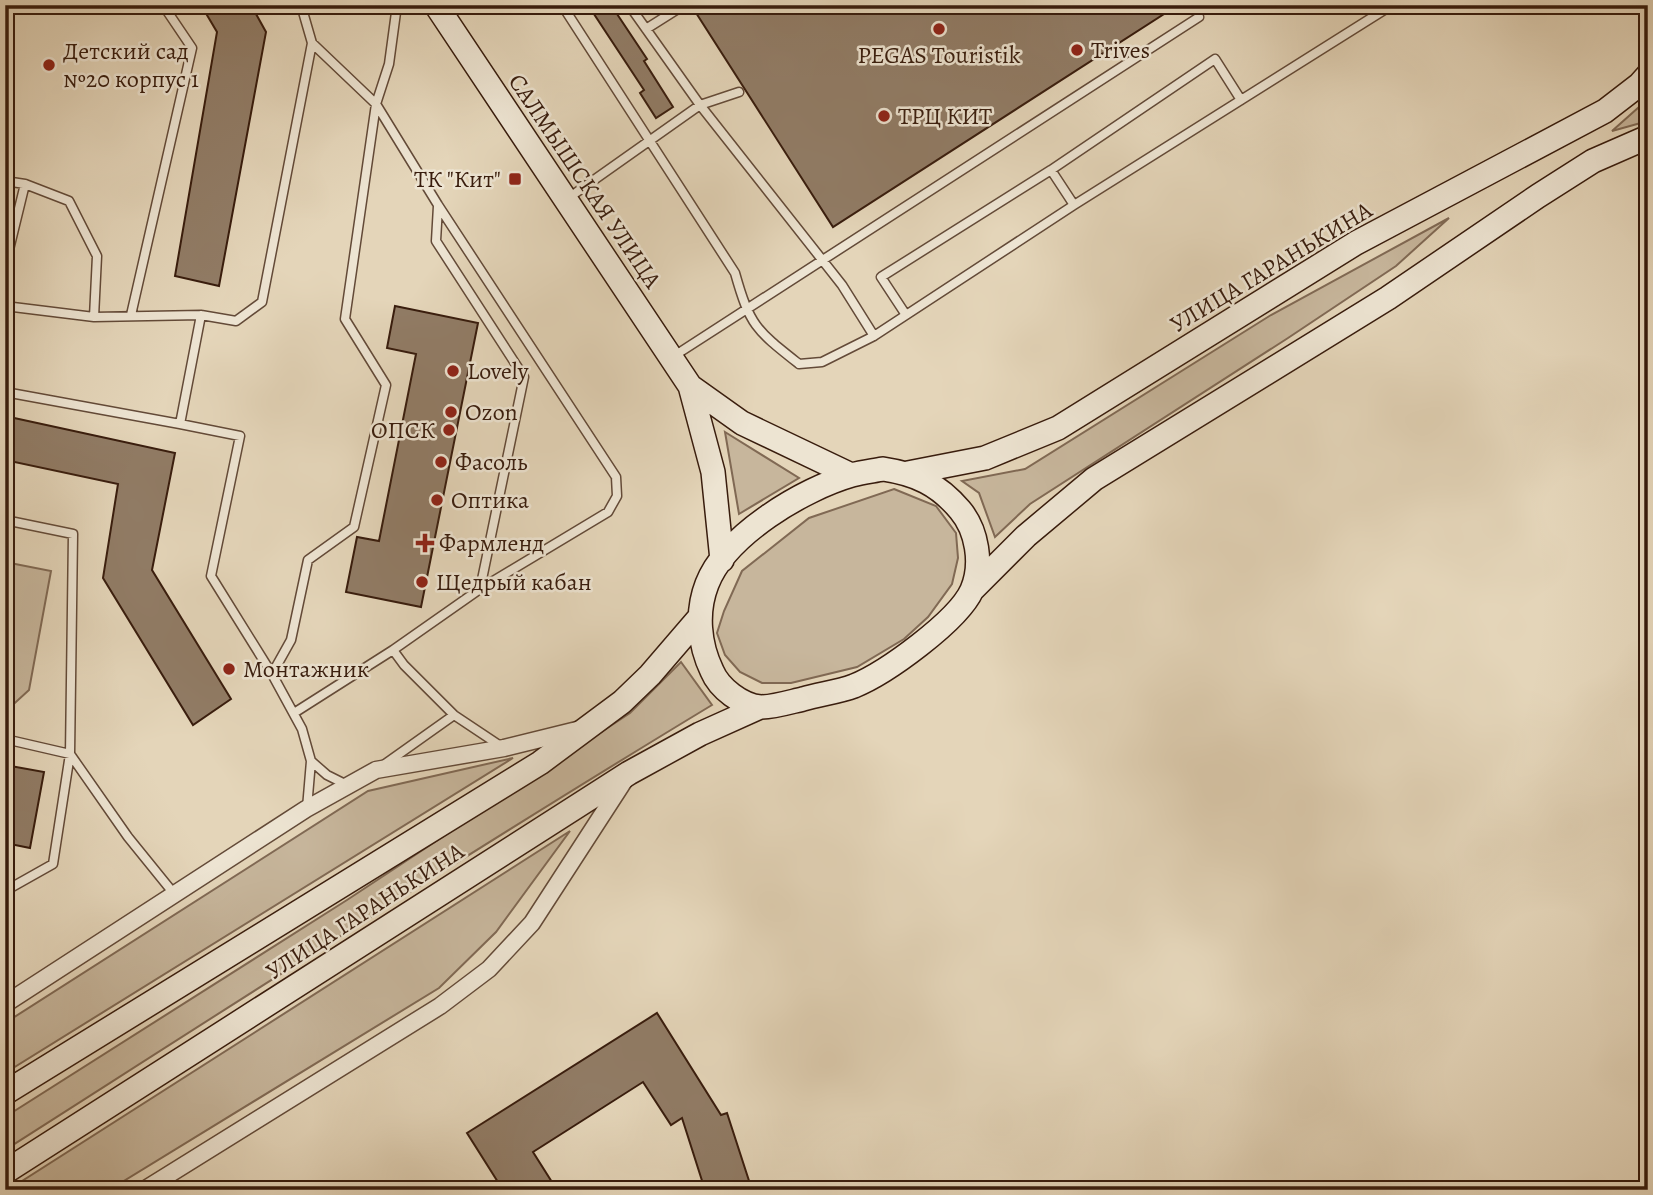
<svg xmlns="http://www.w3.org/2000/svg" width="1653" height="1195" font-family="Alegreya,serif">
<rect width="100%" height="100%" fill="#e4d5b9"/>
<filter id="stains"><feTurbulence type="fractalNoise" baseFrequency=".00286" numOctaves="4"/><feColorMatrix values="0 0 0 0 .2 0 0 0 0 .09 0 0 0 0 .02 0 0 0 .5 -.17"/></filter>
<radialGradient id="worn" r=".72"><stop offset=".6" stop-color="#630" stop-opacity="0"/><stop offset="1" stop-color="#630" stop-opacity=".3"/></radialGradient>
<!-- green -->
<path fill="#c7b69c" stroke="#806954" stroke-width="2" d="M 1648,99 L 1648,121 L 1612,131 Z
M 1449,218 L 1396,266 L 1288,338 L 1030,504 L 995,537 L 979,493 L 962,481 L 1025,469 L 1271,315 Z
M 725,432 L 799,478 L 739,514 Z
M 894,489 L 936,506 L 956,533 L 958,558 L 952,584 L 928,617 L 904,639 L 857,667 L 791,683 L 762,683 L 740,672 L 725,655 L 717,633 L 724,611 L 742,571 L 809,518 Z
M 5,562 L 51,571 L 29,690 L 5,712 Z
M 681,662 L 712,705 C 474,849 240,1000 5,1150 L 5,1117 L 347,900 L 630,713 Z
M 513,758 L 5,1073 L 5,1023 L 368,791 Z
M 570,831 L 496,932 L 439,988 L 109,1190 L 8,1190 Z"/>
<!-- building -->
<path fill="#917c66" stroke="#381c0d" stroke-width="2" d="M 201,5 L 251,5 L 266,32 L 219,286 L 175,276 L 217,32 Z
M 588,5 L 611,5 L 647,59 L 644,61 L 673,107 L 656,118 L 640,93 L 644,90 Z
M 691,5 L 1178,5 L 833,227 Z
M 395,306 L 478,323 L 421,607 L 346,592 L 357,537 L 379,541 L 416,354 L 387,348 Z
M 5,416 L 175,453 L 152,570 L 231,699 L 193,725 L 103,578 L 118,484 L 5,460 Z
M 5,765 L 44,772 L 30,848 L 5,843 Z
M 657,1013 L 721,1115 L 727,1113 L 752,1190 L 705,1190 L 682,1118 L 671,1125 L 643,1082 L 533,1152 L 557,1190 L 503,1190 L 467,1133 Z"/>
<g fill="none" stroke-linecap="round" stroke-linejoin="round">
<!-- service casing -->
<g stroke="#634a38" stroke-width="11">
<path id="service" d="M 562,5 L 735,273 C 750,326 756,330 799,364 L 822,362 L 874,336
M 629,5 L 700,105 L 842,285 L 874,336 L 1074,205 L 1392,5
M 646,29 L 684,5
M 312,43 L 376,104 L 438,205 L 616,477 L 617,496 L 608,512 L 480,589 L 393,650 L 404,665 L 454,715 L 502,747
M 1051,170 L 1074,205
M 5,181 L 25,184 L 69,201 L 97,256 L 94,317
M 567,199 L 700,105 L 739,92
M 438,206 L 436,241 L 524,377 L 480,589
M 5,266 L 25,184
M 5,306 L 94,317 L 201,315 L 236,321 L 262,302 L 312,43 L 301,5
M 131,315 L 192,48 L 163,5
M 906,315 L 881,277 L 1051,170 L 1215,59 L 1241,100
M 674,356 L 1199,17
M 5,392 L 180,424 L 201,315
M 180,424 L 240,436 L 211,576 L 272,674 L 302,729 L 311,761 L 307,808
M 5,520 L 73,534 L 70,754 L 128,837 L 175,895
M 272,674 L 291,640 L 308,560 L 354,527 L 386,385 L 345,319 L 376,104 L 389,64 L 397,5
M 294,713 L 393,650
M 5,739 L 70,754 L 53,864 L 5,891
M 311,761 L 327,775 L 347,785
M 385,764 L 454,715"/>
</g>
<!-- minor casing -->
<g stroke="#634a38" stroke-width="19">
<path id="minor" d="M 5,1004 L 306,809 L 376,770 L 504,748 L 577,730
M 144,1190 L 440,1006 L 489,969 L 532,923 L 626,778"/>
</g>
<!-- secondary casing -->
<g stroke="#381c0d" stroke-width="26">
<path id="secondary" d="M 436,5 L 690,386 L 713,472 L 722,560
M 690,386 L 742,423 L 851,475
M 883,469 C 916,474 938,484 960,510 C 977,530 983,564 972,590 C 958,621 886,673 854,686 C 838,692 820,694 803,699 C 790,702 774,707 761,707 C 742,706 719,688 712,671 C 699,644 696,612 707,584 C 726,535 803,489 852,475 C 862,472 873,471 883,469 Z
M 908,473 L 985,458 L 1058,428 L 1356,243 L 1605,111 L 1640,84 L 1648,75
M 972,590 L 1026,536 L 1094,479 L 1388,298 L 1538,196 L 1593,161 L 1648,137
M 5,1093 L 540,763 L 622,702 L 650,675 L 699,618
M 5,1172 L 629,773 L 700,734 L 760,707"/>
</g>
<!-- service -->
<use href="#service" stroke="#ede4d2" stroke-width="8"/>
<!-- minor -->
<use href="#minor" stroke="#ede4d2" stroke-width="16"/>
<!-- secondary -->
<use href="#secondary" stroke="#ede4d2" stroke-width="23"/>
</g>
<!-- markers -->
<g fill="#8f2418" stroke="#ede4d2" stroke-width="2.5">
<circle cx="939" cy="29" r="7"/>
<circle cx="1077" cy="50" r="7"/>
<circle cx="49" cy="65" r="7"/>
<circle cx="884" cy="116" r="7"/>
<rect x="508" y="172" width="14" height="14" rx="3.5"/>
<circle cx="453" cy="371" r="7"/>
<circle cx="451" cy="412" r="7"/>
<circle cx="449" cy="430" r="7"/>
<circle cx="441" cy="462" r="7"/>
<circle cx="437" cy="500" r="7"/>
<path d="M421.5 532.5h7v7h7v7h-7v7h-7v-7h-7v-7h7z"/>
<circle cx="422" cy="582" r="7"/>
<circle cx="229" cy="669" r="7"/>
</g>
<g text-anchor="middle" stroke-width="5" stroke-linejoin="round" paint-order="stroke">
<!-- poi labels -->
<g font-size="24" fill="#381c0d" stroke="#ede4d2" text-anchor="start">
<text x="1091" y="58">Trives</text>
<text x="63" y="59">Детский сад<tspan x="63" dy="28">№20 корпус 1</tspan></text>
<text x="939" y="63" text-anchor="middle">PEGAS Touristik</text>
<text x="898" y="124">ТРЦ КИТ</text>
<text x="501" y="187" text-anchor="end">ТК "Кит"</text>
<text x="467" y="379">Lovely</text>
<text x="465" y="420">Ozon</text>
<text x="435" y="438" text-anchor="end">ОПСК</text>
<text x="455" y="470">Фасоль</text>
<text x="451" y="508">Оптика</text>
<text x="439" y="551">Фармленд</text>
<text x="436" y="590">Щедрый кабан</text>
<text x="243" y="677">Монтажник</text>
</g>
<!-- street labels -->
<g font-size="24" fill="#381c0d" stroke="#ede4d2">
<text transform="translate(585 181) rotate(56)" y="8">САЛМЫШСКАЯ УЛИЦА</text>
<text transform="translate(1271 267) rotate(-31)" y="8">УЛИЦА ГАРАНЬКИНА</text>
<text transform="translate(365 911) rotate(-33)" y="8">УЛИЦА ГАРАНЬКИНА</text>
</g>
</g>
<!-- margin -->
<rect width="1653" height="1195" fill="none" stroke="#e4d5b9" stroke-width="28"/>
<rect x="7" y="7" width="1639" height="1181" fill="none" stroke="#381c0d" stroke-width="3.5"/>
<rect x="14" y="14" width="1625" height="1167" fill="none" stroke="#381c0d" stroke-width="2"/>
<rect width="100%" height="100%" filter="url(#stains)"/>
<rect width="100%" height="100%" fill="url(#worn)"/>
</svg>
